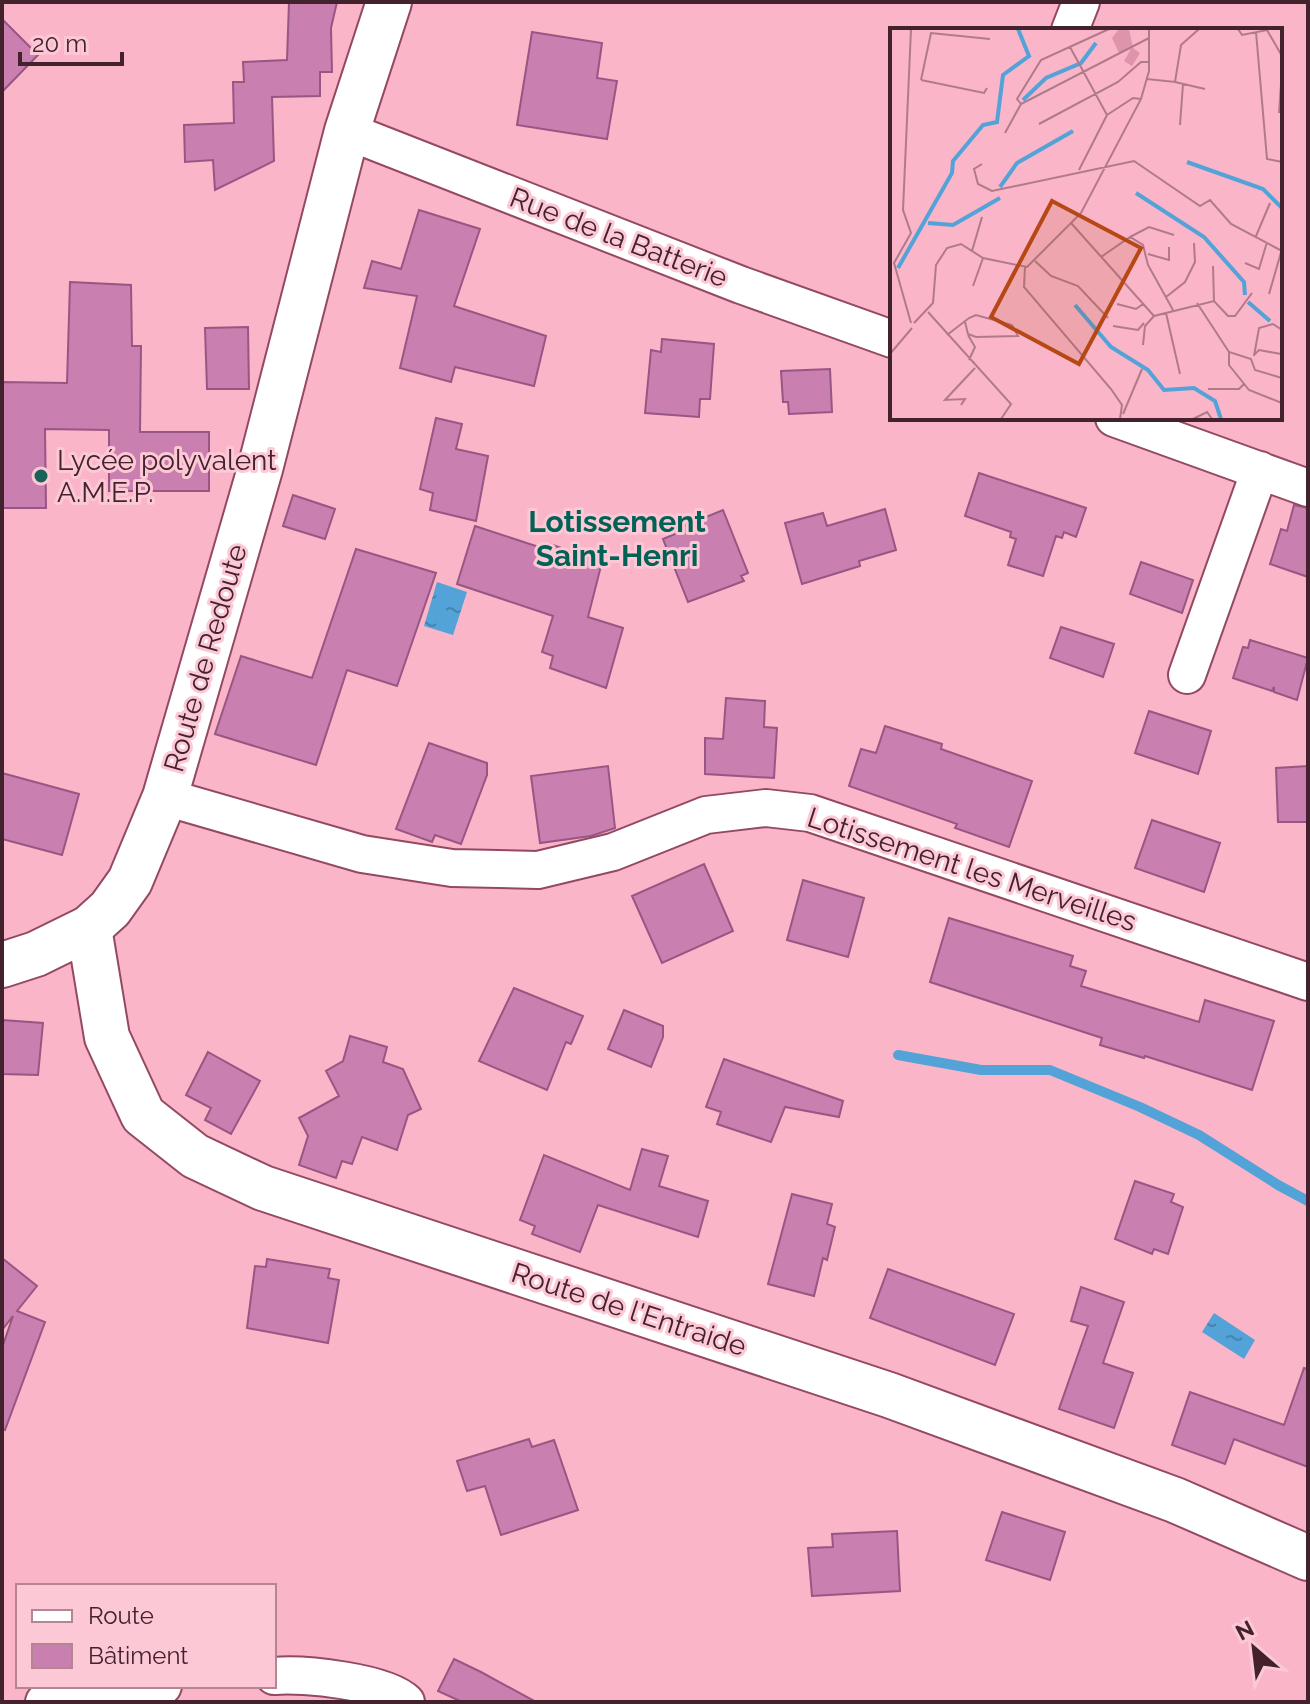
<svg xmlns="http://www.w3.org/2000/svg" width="1310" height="1704" font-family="Raleway,sans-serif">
<defs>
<pattern id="water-ripples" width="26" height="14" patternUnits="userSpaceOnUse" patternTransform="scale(2)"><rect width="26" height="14" fill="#53a2d8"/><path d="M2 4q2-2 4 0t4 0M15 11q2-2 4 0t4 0" fill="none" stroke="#4684b0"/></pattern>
</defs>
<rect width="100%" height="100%" fill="#fab5c8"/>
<!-- water -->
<path fill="url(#water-ripples)" d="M 437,582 L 467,592 L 453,635 L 424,626 Z
M 1214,1313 L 1255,1340 L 1244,1359 L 1202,1332 Z"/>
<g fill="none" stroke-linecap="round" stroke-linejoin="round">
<!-- stream -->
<path stroke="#53a2d8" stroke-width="10" d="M 898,1055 L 981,1070 L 1050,1070 L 1140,1107 L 1199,1135 L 1278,1185 L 1308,1201"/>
</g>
<!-- building -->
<path fill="#c97fb0" stroke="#985683" stroke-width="2" d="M 289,2 L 337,2 L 331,28 L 332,72 L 320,72 L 320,96 L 272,97 L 274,161 L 215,190 L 213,160 L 185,162 L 184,125 L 234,123 L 233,82 L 244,82 L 243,62 L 287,60 Z
M 2,19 L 38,55 L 2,92 Z
M 532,32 L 602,43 L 597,78 L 617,81 L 607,139 L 517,125 Z
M 419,210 L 480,229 L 454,306 L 546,336 L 534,386 L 455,367 L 451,382 L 400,368 L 417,296 L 364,288 L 372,261 L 401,269 Z
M 70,282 L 131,285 L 132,346 L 141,346 L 140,432 L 209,432 L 209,491 L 109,491 L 109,430 L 45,429 L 46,508 L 2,508 L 2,382 L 67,383 Z
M 248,327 L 249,389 L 207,389 L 205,328 Z
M 662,339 L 714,344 L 710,399 L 700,399 L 699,417 L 645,413 L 651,350 L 661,352 Z
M 830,369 L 832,412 L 789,414 L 788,402 L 783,402 L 781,371 Z
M 436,418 L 462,424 L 456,449 L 488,456 L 476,521 L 430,510 L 433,493 L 420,489 Z
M 979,473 L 1086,508 L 1076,537 L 1064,532 L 1062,538 L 1056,536 L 1043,576 L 1008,565 L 1016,539 L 1010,537 L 1011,532 L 965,516 Z
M 293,495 L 335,509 L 325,539 L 283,526 Z
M 1294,505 L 1308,508 L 1308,577 L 1270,564 L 1281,529 L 1287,531 Z
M 885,509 L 896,550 L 859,561 L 860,566 L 802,584 L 785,523 L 823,513 L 827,526 Z
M 723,510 L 748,573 L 741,576 L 744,581 L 688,602 L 663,539 L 682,531 L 681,527 Z
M 475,526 L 548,550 L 550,544 L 602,562 L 588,617 L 623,628 L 606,688 L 550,668 L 553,656 L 542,652 L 553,616 L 457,584 Z
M 356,549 L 436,573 L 397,686 L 347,670 L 316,765 L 215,734 L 241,656 L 312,678 Z
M 1141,562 L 1193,580 L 1182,613 L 1130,594 Z
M 1061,627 L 1114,644 L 1103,677 L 1050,658 Z
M 1250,640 L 1308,658 L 1297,700 L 1274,692 L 1274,687 L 1272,691 L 1233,678 L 1243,647 L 1248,648 Z
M 726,698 L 765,701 L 764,727 L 777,728 L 774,778 L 705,774 L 705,738 L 723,739 Z
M 1149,711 L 1211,731 L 1198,774 L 1135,753 Z
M 885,726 L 942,744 L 941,749 L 1032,781 L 1009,847 L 955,828 L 957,824 L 849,786 L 861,749 L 876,753 Z
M 429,743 L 487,763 L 487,775 L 461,844 L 435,835 L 432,842 L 396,829 Z
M 608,766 L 615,828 L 591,836 L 540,843 L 531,776 Z
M 1308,766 L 1308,822 L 1278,822 L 1276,768 Z
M 2,773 L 79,794 L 62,855 L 2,839 Z
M 1152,820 L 1220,843 L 1204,892 L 1135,868 Z
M 704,864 L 733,931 L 662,963 L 632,896 Z
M 803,880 L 864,898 L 848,957 L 787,940 Z
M 949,918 L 1073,956 L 1070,966 L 1086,971 L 1081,986 L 1199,1022 L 1205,1000 L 1274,1021 L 1252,1090 L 1145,1056 L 1144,1058 L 1100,1045 L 1102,1038 L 930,982 Z
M 514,988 L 583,1016 L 571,1044 L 566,1042 L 547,1090 L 479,1061 Z
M 624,1010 L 663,1026 L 663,1037 L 651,1067 L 608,1049 Z
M 2,1020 L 43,1023 L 38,1075 L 2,1074 Z
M 350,1036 L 387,1047 L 383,1062 L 403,1069 L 421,1109 L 408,1115 L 397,1150 L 362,1137 L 352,1164 L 342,1161 L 336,1178 L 299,1165 L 308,1136 L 299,1118 L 339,1096 L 326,1071 L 343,1061 Z
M 208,1052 L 260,1081 L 231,1134 L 205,1120 L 211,1108 L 186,1095 Z
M 724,1059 L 843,1101 L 839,1117 L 785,1107 L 771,1142 L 717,1124 L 721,1112 L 706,1107 Z
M 642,1149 L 668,1156 L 659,1186 L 708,1201 L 698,1237 L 598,1205 L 580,1252 L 532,1234 L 535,1226 L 520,1220 L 544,1155 L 630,1190 Z
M 1135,1181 L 1174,1194 L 1171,1202 L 1183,1207 L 1168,1254 L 1154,1249 L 1152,1254 L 1115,1239 Z
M 792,1194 L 832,1204 L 827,1224 L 835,1227 L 827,1260 L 823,1258 L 814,1296 L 768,1284 Z
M 2,1258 L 37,1286 L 17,1311 L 45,1322 L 5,1430 L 2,1429 L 2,1348 L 13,1316 L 2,1330 Z
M 267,1259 L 330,1269 L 328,1278 L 339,1280 L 328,1343 L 247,1328 L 255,1266 L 266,1267 Z
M 888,1269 L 1014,1314 L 995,1365 L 870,1318 Z
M 1081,1287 L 1124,1302 L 1103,1363 L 1133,1373 L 1114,1428 L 1059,1409 L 1088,1326 L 1071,1321 Z
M 1304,1368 L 1308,1369 L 1308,1467 L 1234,1439 L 1225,1464 L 1172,1445 L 1190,1392 L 1284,1425 Z
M 529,1439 L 532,1447 L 554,1440 L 578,1510 L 501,1535 L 485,1486 L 467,1491 L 457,1461 Z
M 1002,1512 L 1065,1532 L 1050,1580 L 986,1560 Z
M 897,1531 L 900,1591 L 812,1596 L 808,1548 L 833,1547 L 832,1534 Z
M 454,1659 L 481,1672 L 536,1702 L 462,1702 L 438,1691 Z"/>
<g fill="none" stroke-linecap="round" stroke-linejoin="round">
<!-- minor casing -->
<g stroke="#944962" stroke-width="40">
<path id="minor" d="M 1070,30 L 1081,2
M 347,131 L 741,285 L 892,339
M 1114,418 L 1308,488
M 1187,675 L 1260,470
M 165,797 L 362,854 L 452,868 L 538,870 L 613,852 L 706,815 L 766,808 L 810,813 L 1308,982
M 274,1676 C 303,1673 386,1682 406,1702
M 44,1702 L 163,1686"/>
</g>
<!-- tertiary casing -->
<g stroke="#944962" stroke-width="48">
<path id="tertiary" d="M 89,928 L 107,1037 L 143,1115 L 195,1156 L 263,1188 L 889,1395 L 1175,1500 L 1308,1558"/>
</g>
<!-- secondary casing -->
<g stroke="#944962" stroke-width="48">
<path id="secondary" d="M 2,965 L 36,954 L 89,928 L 110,909 L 130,881 L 165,797 L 260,469 L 347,131 L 389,2"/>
</g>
<!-- minor -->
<use href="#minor" stroke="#fff" stroke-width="36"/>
<!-- tertiary -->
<use href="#tertiary" stroke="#fff" stroke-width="44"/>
<!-- secondary -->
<use href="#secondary" stroke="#fff" stroke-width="44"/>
</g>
<!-- markers -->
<circle fill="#196257" stroke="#fdc8d6" stroke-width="3" cx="41" cy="476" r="8"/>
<g text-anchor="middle" stroke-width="6" stroke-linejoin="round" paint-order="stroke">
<!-- street labels -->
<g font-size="28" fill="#43222d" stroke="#fdc8d6">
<text transform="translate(619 237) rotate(21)" y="10">Rue de la Batterie</text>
<text transform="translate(205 658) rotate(-74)" y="10">Route de Redoute</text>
<text transform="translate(972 869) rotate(18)" y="10">Lotissement les Merveilles</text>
<text transform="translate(629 1309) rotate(18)" y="10">Route de l'Entraide</text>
</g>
<!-- poi labels -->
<g font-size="28" fill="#43222d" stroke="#fdc8d6" text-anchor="start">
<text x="57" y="470">Lycée polyvalent<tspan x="57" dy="32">A.M.E.P.</tspan></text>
</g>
<!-- neighbourhood labels -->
<g font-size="30" font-weight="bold" fill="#006155" stroke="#fdc8d6">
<text x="617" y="532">Lotissement<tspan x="617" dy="34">Saint-Henri</tspan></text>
</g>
</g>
<!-- overview -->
<g transform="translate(890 28)">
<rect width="392" height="392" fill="#fab5c8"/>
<path d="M 229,1 L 239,1 L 243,20 L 250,25 L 242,38 L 234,33 L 241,21 L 229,25 L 222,10 Z" fill="#de94aa"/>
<path fill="none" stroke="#53a2d8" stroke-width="4" d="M 133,72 L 156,50 L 191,35 L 206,15M 297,134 L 373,161 L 392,180M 110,159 L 127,135 L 183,103M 246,165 L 314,209 L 354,254 L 355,267M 38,195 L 63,197 L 110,170M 8,240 L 62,145 L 63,133 L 93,97 L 107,94 L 113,47 L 139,28 L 128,1M 358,274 L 380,293M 185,277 L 221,319 L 258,342 L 274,362 L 304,360 L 325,373 L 331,391"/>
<path fill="none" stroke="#b17a8a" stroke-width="2" d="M 348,1 L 352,7 L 377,2 L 392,28M 366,4 L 377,131 L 392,134M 180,19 L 217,87M 257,51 L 285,54 L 291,17 L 309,1M 31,52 L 41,5 L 100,11M 31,52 L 94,65 L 97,60M 285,54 L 315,61M 131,76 L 127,71 L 151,32 L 219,1M 389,85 L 392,41M 217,87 L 243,70 L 251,71M 149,96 L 228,54 L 251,34 L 259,34M 290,97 L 293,56M 115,105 L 131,76 L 259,10M 92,136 L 84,141 L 88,156 L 102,163 L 244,133 L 310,178 L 320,172 L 341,196 L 392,223M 189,142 L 217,87M 181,195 L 264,288M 366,208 L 380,175M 240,209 L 259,199 L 284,207M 82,223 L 92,189M 258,226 L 279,232 L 279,219M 211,229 L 240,209 L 253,217 L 258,237 L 283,282M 145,233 L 161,248 L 188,258 L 218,290M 355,235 L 369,241 L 377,214M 323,238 L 324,273M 135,239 L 134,259 L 221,361 L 232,377 L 230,391M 83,258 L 93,230M 379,266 L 392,221M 276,269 L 295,254 L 305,234 L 304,215M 307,275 L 339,324 L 361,331 L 365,342 L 392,350M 227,276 L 246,281 L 253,276M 38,284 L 121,376 L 111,391M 276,285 L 290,346M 21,295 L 4,235 L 21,205 L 13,182 L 21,1M 24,295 L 43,275 L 46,237 L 57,220 L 71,216 L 93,230 L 137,239 L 191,185 L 251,71 L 259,43 L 259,1M 223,298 L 248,302 L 254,295M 57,307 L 79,290 L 86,287 L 122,297 L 128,308 L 86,309 L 78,306 L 75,294M 78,307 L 85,319 L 79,332M 253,317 L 255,298 L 264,288 L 324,273 L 338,288 L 345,288 L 362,265M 339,324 L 339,337 L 359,362 L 392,375M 0,326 L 22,300M 364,327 L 369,322 L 391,326M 364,328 L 369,300 L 383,296 L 392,302M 318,361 L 349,361 L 354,356M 71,377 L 75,371 L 55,372 L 85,340M 233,386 L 252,341M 303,391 L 317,384 L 322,391"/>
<path fill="#b64816" fill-opacity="0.15" stroke="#b64816" stroke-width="4" d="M 162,173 L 251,220 L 189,336 L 101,289 Z"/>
<rect width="392" height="392" fill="none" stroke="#43222d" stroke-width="4"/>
</g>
<!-- border -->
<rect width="1310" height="1704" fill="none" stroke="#43222d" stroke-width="8"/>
<!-- legend -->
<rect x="16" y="1584" width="260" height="104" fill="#fdc8d6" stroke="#b38692" stroke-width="2"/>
<rect x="32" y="1610" width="40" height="12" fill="#ffffff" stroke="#b38692" stroke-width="2"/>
<text x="88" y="1624" font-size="24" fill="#43222d">Route</text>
<rect x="32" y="1644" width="40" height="24" fill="#c97fb0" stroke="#b38692" stroke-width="2"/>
<text x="88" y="1664" font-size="24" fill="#43222d">Bâtiment</text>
<!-- north arrow -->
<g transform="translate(1254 1648) rotate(332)" stroke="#fdc8d6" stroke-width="6" paint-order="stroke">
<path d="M0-6L14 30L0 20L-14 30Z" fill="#43222d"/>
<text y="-12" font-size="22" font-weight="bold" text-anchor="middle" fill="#43222d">N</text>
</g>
<!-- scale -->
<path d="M20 52v12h102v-12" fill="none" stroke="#43222d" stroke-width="4"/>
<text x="32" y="52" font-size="24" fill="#43222d" stroke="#fdc8d6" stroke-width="6" paint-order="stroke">20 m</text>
</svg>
